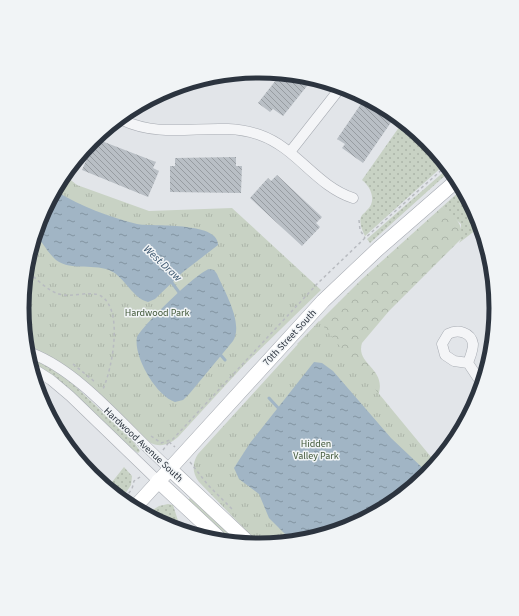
<svg xmlns="http://www.w3.org/2000/svg" width="519" height="616" font-family="'Source Sans 3',sans-serif">
<defs>
<pattern id="grass-dots" width="8" height="8" patternUnits="userSpaceOnUse"><rect width="8" height="8" fill="#c8d2c4"/><path d="M2 2h.1M6 6h.1" fill="none" stroke="#acb5a9" stroke-width="1.8" stroke-linecap="round"/></pattern>
<pattern id="forest-crowns" width="20" height="18" patternUnits="userSpaceOnUse"><rect width="20" height="18" fill="#c8d2c4"/><path d="M2 6a3 3 0 1 1 6 0M12 15a3 3 0 1 1 6 0" fill="none" stroke="#acb5a9"/></pattern>
<pattern id="park-tufts" width="24" height="20" patternUnits="userSpaceOnUse"><rect width="24" height="20" fill="#c8d2c4"/><path d="M3 7l-1-3M5 7V3M7 7l1-3M15 17l-1-3M17 17v-4M19 17l1-3" fill="none" stroke="#acb5a9"/></pattern>
<pattern id="water-ripples" width="26" height="14" patternUnits="userSpaceOnUse"><rect width="26" height="14" fill="#a1b5c5"/><path d="M2 4q2-2 4 0t4 0M15 11q2-2 4 0t4 0" fill="none" stroke="#8394a1"/></pattern>
<pattern id="building-back-hatch" width="6" height="6" patternUnits="userSpaceOnUse"><rect width="6" height="6" fill="#b9bfc5"/><path d="M-1 5l2 2M0 0l6 6M5-1l2 2" fill="none" stroke="#979ca1"/></pattern>
</defs>
<rect width="100%" height="100%" fill="#e2e5e9"/>
<!-- grass -->
<path fill="url(#grass-dots)" d="M 402,123 L 428,140 L 444,165 L 365,236 C 362,230 359,223 361,217 C 362,214 365,213 367,210 C 377,201 371,187 362,180 Z
M 447,169 L 449,172 L 370,243 L 367,239 Z
M 461,190 L 479,217 L 481,226 L 459,243 L 461,239 L 461,224 L 442,207 Z
M 32,357 L 58,372 L 73,384 L 133,441 L 140,451 L 138,453 L 129,447 L 69,388 L 33,363 Z
M 124,467 L 132,476 L 131,485 L 123,497 L 108,487 Z
M 190,498 L 239,541 L 226,539 L 188,500 Z
M 168,504 L 173,505 L 181,530 L 168,527 L 148,513 L 159,506 Z"/>
<!-- forest -->
<path fill="url(#forest-crowns)" d="M 442,207 C 454,216 464,223 461,239 L 389,311 L 362,343 C 355,365 388,368 378,396 L 297,344 L 362,279 Z"/>
<!-- park -->
<path fill="url(#park-tufts)" d="M 67,177 L 77,185 L 149,211 L 232,208 L 321,290 L 245,364 L 178,437 C 169,445 160,448 149,442 L 30,348 L 22,308 L 40,217 Z
M 319,321 L 436,463 L 427,476 L 350,528 L 260,545 L 199,482 C 192,473 192,463 198,454 Z"/>
<!-- water -->
<path fill="url(#water-ripples)" d="M 57,192 C 81,206 109,217 137,224 C 151,227 219,221 218,245 L 183,272 L 155,299 L 148,302 C 133,298 126,280 113,272 C 95,262 72,272 56,260 C 48,253 43,243 36,235 L 40,217 Z
M 209,269 L 214,270 L 217,274 C 224,291 244,323 233,341 L 190,393 L 183,400 L 175,402 C 156,396 133,356 137,337 C 145,323 195,274 209,269 Z
M 314,362 L 322,363 L 333,371 L 391,438 L 429,474 L 350,528 L 290,539 L 269,518 L 259,494 L 239,479 L 234,468 L 250,443 Z"/>
<g fill="none" stroke-linecap="round" stroke-linejoin="round">
<!-- stream -->
<path stroke="#a1b5c5" stroke-width="3" d="M 34,245 L 43,239
M 170,280 L 181,295
M 219,353 L 225,360
M 269,398 L 280,410"/>
</g>
<!-- building -->
<path fill="url(#building-back-hatch)" d="M 280,75 L 311,81 L 283,116 L 273,109 L 270,112 L 258,103 Z
M 365,98 L 394,118 L 363,163 L 342,148 L 345,144 L 337,139 Z
M 99,140 L 156,162 L 153,168 L 159,171 L 148,197 L 82,170 L 92,147 L 95,148 Z
M 236,157 L 236,166 L 242,166 L 241,193 L 170,192 L 170,166 L 175,166 L 175,158 Z
M 277,175 L 322,217 L 316,223 L 320,227 L 302,246 L 250,198 L 268,178 L 271,181 Z"/>
<g fill="none" stroke-linecap="round" stroke-linejoin="round">
<!-- street casing -->
<g stroke="#a8acb3" stroke-width="11">
<path id="street" d="M 122,120 C 169,142 214,119 260,135 C 297,148 316,186 353,198
M 290,152 L 341,87
M 31,353 C 83,373 128,432 170,469
M 468,363 L 454,361 L 445,355 L 442,344 L 448,334 C 458,329 471,332 473,344 C 473,351 470,357 468,363 L 482,384
M 34,369 L 51,380 L 70,396 L 158,481"/>
</g>
<!-- secondary casing -->
<g stroke="#a8acb3" stroke-width="15">
<path id="secondary" d="M 170,469 L 250,544
M 158,481 L 218,537
M 136,506 L 323,301 L 378,249 L 455,182"/>
</g>
<!-- path -->
<path stroke="#b8bbc0" stroke-width="1.5" stroke-dasharray="3 3" stroke-linecap="butt" d="M 359,220 L 360,230 L 365,238
M 29,273 C 38,280 48,291 59,294 C 71,298 91,290 101,296 C 124,310 112,369 103,389
M 73,364 L 95,382
M 151,436 L 161,443 L 173,439 L 318,283 L 365,238 L 445,167
M 169,442 L 175,447
M 163,450 L 169,442
M 190,462 L 208,485 L 233,510
M 125,498 L 132,489 L 134,481 L 140,477
M 261,541 L 265,544"/>
<!-- street -->
<use href="#street" stroke="#f4f5f7" stroke-width="10"/>
<!-- secondary -->
<use href="#secondary" stroke="#fff" stroke-width="14"/>
</g>
<g text-anchor="middle" stroke-width="3" stroke-linejoin="round" paint-order="stroke">
<!-- park labels -->
<g font-size="10" fill="#42593a" stroke="#f1f4f6">
<text x="157" y="316">Hardwood Park</text>
<text x="316" y="447">Hidden<tspan x="316" dy="12">Valley Park</tspan></text>
</g>
<!-- street labels -->
<g font-size="10" fill="#2c343f" stroke="#f1f4f6">
<text transform="translate(289 337) rotate(-47)" y="4">70th Street South</text>
<text transform="translate(144 444) rotate(43)" y="4">Hardwood Avenue South</text>
</g>
<!-- water labels -->
<g font-size="11" font-style="italic" fill="#3a556e" stroke="#f1f4f6">
<text transform="translate(163 263) rotate(43)" y="4">West Draw</text>
</g>
</g>
<!-- crop -->
<path d="M0 0H519V616H0ZM29 308a230 230 0 1 1 460 0a230 230 0 1 1-460 0Z" fill="#f1f4f6" fill-rule="evenodd"/>
<path fill="none" stroke="#2c343f" stroke-width="5" d="M29 308a230 230 0 1 1 460 0a230 230 0 1 1-460 0Z"/>
</svg>
